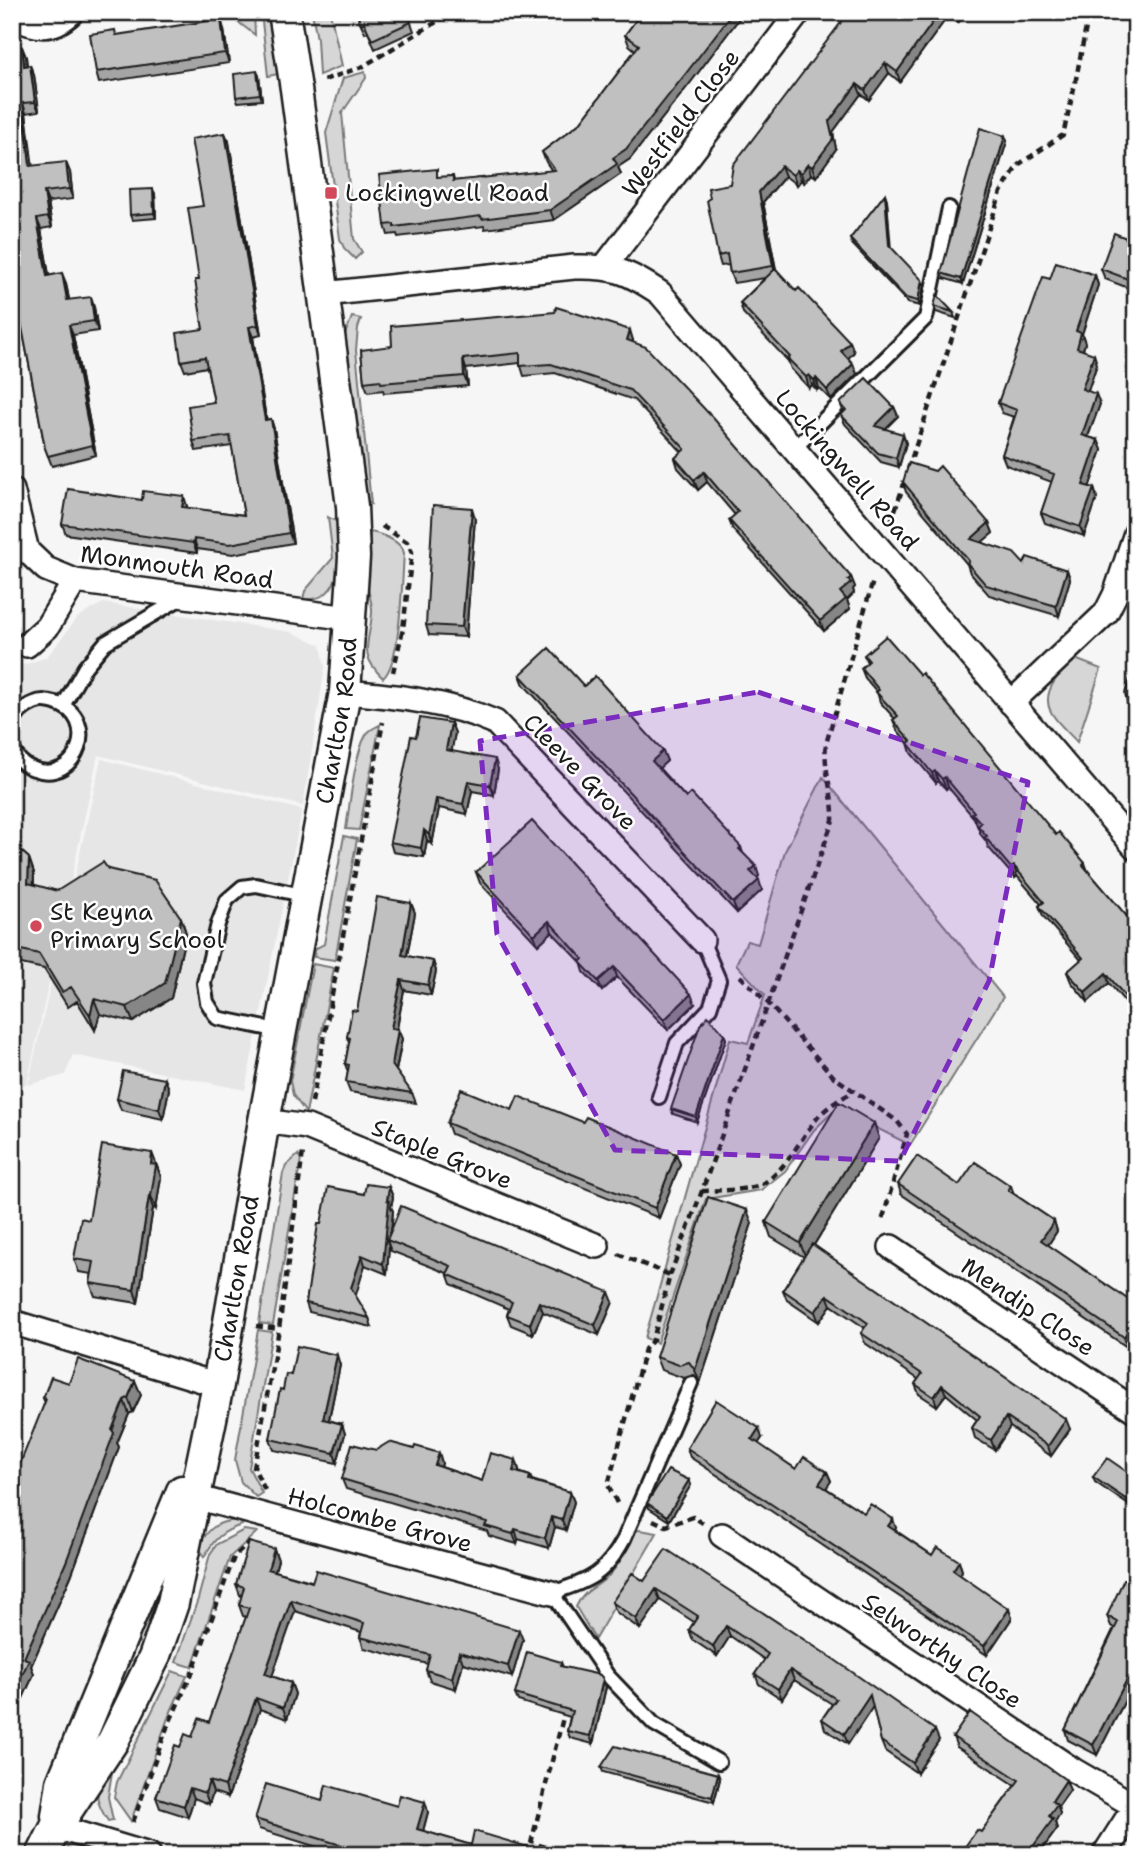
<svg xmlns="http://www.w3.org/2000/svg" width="1148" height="1867" font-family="'Shantell Sans',sans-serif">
<rect width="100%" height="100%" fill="#f6f6f6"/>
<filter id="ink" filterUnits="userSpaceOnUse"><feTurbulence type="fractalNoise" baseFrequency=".0143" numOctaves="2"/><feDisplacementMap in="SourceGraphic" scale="14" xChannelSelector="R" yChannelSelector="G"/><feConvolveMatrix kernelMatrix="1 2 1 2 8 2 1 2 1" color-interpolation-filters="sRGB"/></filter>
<g filter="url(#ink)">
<!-- built -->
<path fill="#e6e6e6" d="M 103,603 L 291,632 L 321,645 L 325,667 L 303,806 L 98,755 L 27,1084 L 12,1088 L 12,669 L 47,657 L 78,617 Z
M 101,759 L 302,810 L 245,1090 L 73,1055 L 65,1075 L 28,1085 Z"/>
<!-- green -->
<path fill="#d6d6d6" stroke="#797979" stroke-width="2" d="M 225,12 L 254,12 L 255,35 Z
M 261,12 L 268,12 L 278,74 L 268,76 Z
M 312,12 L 330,12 L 342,66 L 319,75 L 317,39 Z
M 365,72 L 366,78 L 342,113 L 354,239 L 362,252 L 355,259 L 344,248 L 340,239 L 326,133 L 343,78 Z
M 352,317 L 361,319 L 358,328 L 356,350 L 371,504 L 366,502 L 344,337 Z
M 328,517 L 337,522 C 340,550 346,603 303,599 L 305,591 L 333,558 Z
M 370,532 C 382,534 401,541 404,553 C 402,579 401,664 383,678 C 357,653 370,643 372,613 C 373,602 367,592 367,581 C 366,565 370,548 370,532 Z
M 1075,659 L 1101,669 L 1077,742 C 1069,733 1057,723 1051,712 C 1040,692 1062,670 1075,659 Z
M 380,725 L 359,830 L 346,829 C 350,804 354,756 366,735 C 370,729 374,728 380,725 Z
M 823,777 L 1003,997 L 910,1145 L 837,1108 L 814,1130 L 785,1171 L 761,1190 L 706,1199 L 657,1343 L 645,1338 L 730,1039 L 748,1043 L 765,995 L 736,964 L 747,941 L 758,944 L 785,851 Z
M 344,836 L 357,839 L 335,960 L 314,957 L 315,949 L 324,944 Z
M 313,964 L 334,968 L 306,1113 L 293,1095 L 290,1081 Z
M 298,1155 L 301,1159 L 273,1325 L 259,1323 L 283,1173 L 286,1166 Z
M 258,1330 L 272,1332 L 249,1468 L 262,1493 L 256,1497 L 241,1482 L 235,1460 Z
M 230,1521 L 240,1521 L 242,1525 C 222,1531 214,1539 204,1557 L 199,1547 C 206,1532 214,1523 230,1521 Z
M 244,1530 L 257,1532 L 230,1557 L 192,1667 L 176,1662 L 198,1599 L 210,1554 L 217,1544 Z
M 640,1530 L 657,1533 L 595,1639 L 576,1607 C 584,1588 599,1588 612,1572 C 622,1561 628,1545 635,1531 Z
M 170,1560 L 148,1646 L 130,1639 Z
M 123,1657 L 142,1664 L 111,1718 L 103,1716 Z
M 172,1671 L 187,1676 L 168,1718 L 131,1821 L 114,1797 L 117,1782 Z
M 112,1772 L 108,1797 L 113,1820 L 108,1821 C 95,1801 95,1796 103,1773 Z"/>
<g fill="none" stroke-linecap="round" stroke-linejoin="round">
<!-- service casing -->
<g stroke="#1c1c1c" stroke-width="18">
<path id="service" d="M 794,449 L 926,318 L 949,208
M 63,706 L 85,667 L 105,643 L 183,597
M 12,725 C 16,714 24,707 34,703 C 42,700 47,701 55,703 C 102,717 77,786 34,769 C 22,765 17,758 12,747
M 280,1031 L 217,1018 L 207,1002 L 204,983 L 218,924 L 227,900 L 242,887 L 256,885 L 307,896
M 659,1097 L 677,1043 L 710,1008 L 719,980 L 702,940
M 691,1383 L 624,1539 C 604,1576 590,1580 552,1593 L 608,1676 L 654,1724 L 719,1762"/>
</g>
<!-- minor casing -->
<g stroke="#1c1c1c" stroke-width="28">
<path id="minor" d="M 12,17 C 37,28 52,31 72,12
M 605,266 L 799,12
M 324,294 L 574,267 C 614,266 627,271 660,293 L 1136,848
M 12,490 L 27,551 L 46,569 L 75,581 L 349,618
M 27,645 L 47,627 L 75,581
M 345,692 C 396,696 449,702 495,722 L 702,940
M 1011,703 L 1106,613 L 1115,595 L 1136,533
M 264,1121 L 307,1127 L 597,1246
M 891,1247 L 1136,1411
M 12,1322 L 218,1385
M 195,1497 L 552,1593
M 722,1535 L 1073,1770 L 1135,1806
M 56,1827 L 149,1855
M 1104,1855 L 1136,1805"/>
</g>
<!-- tertiary casing -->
<g stroke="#1c1c1c" stroke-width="35">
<g id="tertiary">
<path d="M 57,1816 L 62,1783 L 182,1491"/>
<path id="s1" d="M 42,1855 L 56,1827 L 113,1741 L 154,1658 L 173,1603 L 218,1385 L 264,1121 L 345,692 L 354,557 L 352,506 L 296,89 L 284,12"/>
</g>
</g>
<!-- path -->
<path stroke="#1c1c1c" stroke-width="4.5" stroke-dasharray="7 5" stroke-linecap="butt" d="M 324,80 L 362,67 L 453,12
M 908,469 L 1001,192 L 1018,165 L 1063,135 L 1075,84 L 1089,12
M 891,522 L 905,481
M 382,526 L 407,542 L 412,552 L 403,629 L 393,672
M 740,976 L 768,1003 L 834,1077 L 897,1121 L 907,1134 L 883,1218 L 884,1223
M 312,1102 L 383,722
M 702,1191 C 720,1190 740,1191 757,1186 C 782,1178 801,1137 818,1117 C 828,1106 840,1099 853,1092
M 618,1254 L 670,1275
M 256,1326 L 279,1329
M 265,1490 L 254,1468 L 279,1329 L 303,1152
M 617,1503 L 608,1485 L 645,1349 L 653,1340 L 670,1275 L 702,1191 L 833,820 C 834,794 823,770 826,744 L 873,581
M 653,1520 L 666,1526 L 693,1517 L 703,1523
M 133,1822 L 166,1730 L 192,1673 L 234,1557 L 250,1542
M 528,1855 L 565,1710"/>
<!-- service -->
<use href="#service" stroke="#fff" stroke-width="12"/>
<!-- minor -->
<use href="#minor" stroke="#fff" stroke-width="23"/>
<!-- tertiary -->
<use href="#tertiary" stroke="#fff" stroke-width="30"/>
</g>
<!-- wall -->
<path fill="#a5a5a5" stroke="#1c1c1c" stroke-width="2" d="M 356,12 L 407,12 L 414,31 L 375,49 L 368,32 L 365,33 Z
M 642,12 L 744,12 L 691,82 L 630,159 L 618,167 L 621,174 L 554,220 L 485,229 L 484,226 L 398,237 L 397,234 L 388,235 L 385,225 L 440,177 L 453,176 L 454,181 L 552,171 L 546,162 L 542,152 L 580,123 L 635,50 L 629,45 L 625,35 Z
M 849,12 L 966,12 L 958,23 L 948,16 L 900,82 L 889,73 L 869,100 L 861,94 L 833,132 L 836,149 L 816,177 L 811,174 L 804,183 L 801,180 L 797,185 L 785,176 L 763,202 L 776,269 L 796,291 L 850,342 L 854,352 L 848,358 L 853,364 L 857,374 L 831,400 L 819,388 L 817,390 L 812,385 L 809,388 L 791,369 L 788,361 L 743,313 L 740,303 L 765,278 L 734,283 L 730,273 L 729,265 L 721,266 L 718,256 L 730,184 Z
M 221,19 L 224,30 L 229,63 L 99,83 L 96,72 Z
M 22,47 L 26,57 L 27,66 L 34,75 L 39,111 L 26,113 L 32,166 L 70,172 L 73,199 L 48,202 L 52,227 L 41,229 L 49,275 L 66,283 L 69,300 L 94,307 L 98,331 L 73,335 L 96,455 L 52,466 L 45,448 L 12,275 Z
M 259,76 L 262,100 L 238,102 L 236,97 Z
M 1005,136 L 1007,141 L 963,284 L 943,278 L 941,273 Z
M 229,142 L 261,335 L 253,337 L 266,420 L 271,419 L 274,429 L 293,543 L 233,554 L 197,549 L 197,553 L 66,534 L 62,524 L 187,506 L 187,508 L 244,515 L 232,446 L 196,451 L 193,441 L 214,402 L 207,367 L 185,371 L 181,361 L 203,329 L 199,280 L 203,206 Z
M 155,194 L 156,218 L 132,220 L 130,215 Z
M 885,194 L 887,200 L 890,247 L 924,285 L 920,306 L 908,303 L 852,244 L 850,239 Z
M 1136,242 L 1136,291 L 1105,279 L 1101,269 Z
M 1095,275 L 1098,285 L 1082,334 L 1085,343 L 1083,350 L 1097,364 L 1088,391 L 1100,404 L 1088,437 L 1098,440 L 1102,450 L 1089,487 L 1094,488 L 1097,498 L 1084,536 L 1045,523 L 1041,513 L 1052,482 L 1006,465 L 1002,455 L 1014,417 L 1002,413 L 998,403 L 1050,279 Z
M 934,306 L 953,312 L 955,318 L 936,312 Z
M 633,340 L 633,342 L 851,577 L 855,587 L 853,589 L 854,593 L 847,600 L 850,609 L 824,631 L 733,530 L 729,520 L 735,515 L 707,482 L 698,490 L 678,468 L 675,458 L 682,452 L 634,400 L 555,373 L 524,376 L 520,363 L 466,369 L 468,386 L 384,393 L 383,390 L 368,392 L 364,382 L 361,350 Z
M 840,403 L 894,407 L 898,416 L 885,429 L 906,443 L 899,467 L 881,462 L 845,424 L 841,415 L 844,413 Z
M 903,482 L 989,523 L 993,533 L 982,542 L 1024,564 L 1067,570 L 1070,579 L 1059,616 L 989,595 L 970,573 L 967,564 L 906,492 Z
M 475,518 L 466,637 L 429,635 L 426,625 Z
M 864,655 L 1085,863 L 1088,871 L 1136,927 L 1136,1015 L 1109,983 L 1088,1002 L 1071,982 L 1067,972 L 1081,960 L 1043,916 L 1039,906 L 1041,904 L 1017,876 L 1015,878 L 988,847 L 986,841 L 981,835 L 974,818 L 948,787 L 946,789 L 938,781 L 936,783 L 911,753 L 908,743 L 897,730 L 893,720 L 895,719 L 880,702 L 877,692 L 865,678 L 861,668 L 867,663 Z
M 520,675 L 584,686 L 663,751 L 667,761 L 659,768 L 686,798 L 741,847 L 743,853 L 759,876 L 757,878 L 762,890 L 737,913 L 524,685 Z
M 451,723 L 455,733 L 451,751 L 498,769 L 494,795 L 472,791 L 467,814 L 439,808 L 432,845 L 427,840 L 424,857 L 393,852 L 390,842 L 416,737 Z
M 12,843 L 29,858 L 34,873 L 34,885 L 57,891 L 108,869 L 181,918 L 186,933 L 171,998 L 133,1022 L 100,1014 L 95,1030 L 77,1001 L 68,1007 L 44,969 L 12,962 Z
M 476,872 L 695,1004 L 668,1030 L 617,977 L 602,991 L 584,972 L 581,962 L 552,932 L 538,945 L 480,883 Z
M 411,903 L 415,913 L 407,956 L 433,961 L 436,971 L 431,995 L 404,990 L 397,1029 L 402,1039 L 396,1071 L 412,1093 L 416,1103 L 350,1092 L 346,1082 L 348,1072 L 345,1064 L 349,1043 L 347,1037 L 357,1011 Z
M 724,1034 L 726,1039 L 697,1122 L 673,1114 L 671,1109 Z
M 165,1079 L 169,1089 L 163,1119 L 121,1110 L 117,1099 Z
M 583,1122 L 676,1154 L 680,1164 L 659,1218 L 451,1134 L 447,1123 Z
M 874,1123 L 879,1138 L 814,1245 L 1070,1429 L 1051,1456 L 1010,1427 L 995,1450 L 975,1438 L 972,1428 L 977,1420 L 946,1394 L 937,1406 L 919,1394 L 915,1384 L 918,1379 L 865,1343 L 861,1333 L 865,1328 L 831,1305 L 819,1322 L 787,1300 L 783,1290 L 804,1257 L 771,1237 L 766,1222 Z
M 152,1153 L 161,1177 L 156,1209 L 153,1208 L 138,1303 L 95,1296 L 90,1283 L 92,1274 L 79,1272 L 74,1259 L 89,1220 Z
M 898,1184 L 1011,1186 L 1014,1194 L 1054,1221 L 1057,1231 L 1048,1245 L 1136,1305 L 1136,1336 L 1135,1335 L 1127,1347 L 901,1194 Z
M 389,1187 L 393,1197 L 391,1207 L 393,1211 L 391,1232 L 613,1302 L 599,1335 L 543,1312 L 533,1334 L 511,1325 L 507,1315 L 509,1309 L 451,1284 L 447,1273 L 391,1251 L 389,1246 L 387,1274 L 365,1265 L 355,1295 L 369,1318 L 372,1327 L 309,1312 L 306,1303 L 321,1224 L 364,1194 Z
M 752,1223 L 700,1383 L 694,1375 L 684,1378 L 661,1370 L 656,1357 Z
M 340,1365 L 329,1420 L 342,1424 L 345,1434 L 337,1463 L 274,1450 L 270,1439 L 283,1390 L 291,1375 Z
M 135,1381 L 141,1395 L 133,1412 L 129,1414 L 117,1443 L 119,1447 L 71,1576 L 31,1666 L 34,1674 L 12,1722 L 45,1403 L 43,1398 L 69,1383 Z
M 762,1438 L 758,1444 L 796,1469 L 827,1472 L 831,1481 L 826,1488 L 864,1513 L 896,1528 L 895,1530 L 932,1555 L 959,1561 L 962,1571 L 960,1575 L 1012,1618 L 987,1655 L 690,1457 L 687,1448 Z
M 414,1449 L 439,1453 L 442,1463 L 441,1467 L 482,1481 L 516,1460 L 519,1470 L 519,1472 L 530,1476 L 532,1480 L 570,1492 L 574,1502 L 566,1530 L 555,1527 L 549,1548 L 518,1539 L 517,1544 L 489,1536 L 487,1531 L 346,1489 L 342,1479 L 376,1450 Z
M 1093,1477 L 1136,1478 L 1136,1510 L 1095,1482 Z
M 689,1480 L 691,1485 L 669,1521 L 649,1508 L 647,1503 Z
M 274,1549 L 278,1560 L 275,1571 L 523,1640 L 512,1677 L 463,1663 L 456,1689 L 430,1681 L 426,1670 L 428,1664 L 364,1648 L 360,1637 L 361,1632 L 295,1611 L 272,1676 L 291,1683 L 295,1694 L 287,1719 L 260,1709 L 228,1797 L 213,1792 L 209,1804 L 194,1798 L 188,1817 L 160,1808 L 156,1797 L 180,1747 L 209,1722 L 246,1617 L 243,1616 L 239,1605 L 242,1596 L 240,1595 L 236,1584 Z
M 1136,1575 L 1136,1679 L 1097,1755 L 1068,1740 L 1065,1730 L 1114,1628 L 1111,1626 L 1107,1616 Z
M 644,1581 L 939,1740 L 917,1773 L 885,1751 L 881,1741 L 873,1706 L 848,1744 L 825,1729 L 822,1719 L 832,1704 L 794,1680 L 782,1699 L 759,1684 L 755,1674 L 765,1660 L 730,1636 L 717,1656 L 693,1640 L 689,1630 L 694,1622 L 660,1600 L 640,1629 L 616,1612 L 612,1602 Z
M 561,1662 L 563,1667 L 606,1687 L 593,1744 L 570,1738 L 567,1731 L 570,1717 L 518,1701 L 515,1694 Z
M 953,1737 L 1070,1790 L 1058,1807 L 1060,1814 L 1055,1822 L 1057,1829 L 1038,1855 L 959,1855 L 981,1832 L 1015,1785 L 957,1747 Z
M 601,1767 L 718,1774 L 720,1779 L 714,1802 L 603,1772 Z
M 322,1801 L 397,1806 L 425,1802 L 428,1812 L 423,1831 L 471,1845 L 538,1850 L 575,1855 L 343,1855 L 259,1829 L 255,1819 Z"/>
<!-- shaded-wall -->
<path fill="#868686" stroke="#1c1c1c" stroke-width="2" d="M 733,12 L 744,12 L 691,82 L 630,159 L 618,167 L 621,174 L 554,220 L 550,210 L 613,158 Z
M 940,12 L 947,12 L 948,16 L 900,82 L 897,72 Z
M 955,12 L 966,12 L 958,23 L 954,13 Z
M 221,19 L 224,30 L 229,63 L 225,53 Z
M 22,47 L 26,57 L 28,76 L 24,66 Z
M 885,63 L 889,73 L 869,100 L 865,90 Z
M 30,65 L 34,75 L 39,111 L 35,102 Z
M 257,71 L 259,76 L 262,100 L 260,94 Z
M 857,84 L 861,94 L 833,132 L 836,149 L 816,177 L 812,167 L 829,122 Z
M 23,103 L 26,113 L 34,176 L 30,166 Z
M 225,133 L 229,142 L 261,335 L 258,325 Z
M 1005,136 L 1007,141 L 963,284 L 961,279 Z
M 66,162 L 70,172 L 73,199 L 69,189 Z
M 808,164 L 811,174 L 804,183 L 801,173 Z
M 781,166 L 785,176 L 763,202 L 777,276 L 773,266 L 759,192 Z
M 797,170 L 801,180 L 797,185 L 793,175 Z
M 153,189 L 155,194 L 156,218 L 154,213 Z
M 44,192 L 48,202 L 52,227 L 48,217 Z
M 885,194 L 887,200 L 891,250 L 889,245 Z
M 37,219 L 41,229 L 51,286 L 47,276 Z
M 62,273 L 66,283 L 71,310 L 67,300 Z
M 1095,275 L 1098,285 L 1082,334 L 1085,343 L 1080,358 L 1077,348 L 1076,331 Z
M 922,280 L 924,285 L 920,306 L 918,301 Z
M 91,297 L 94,307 L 98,331 L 94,321 Z
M 69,325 L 73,335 L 96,455 L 92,445 Z
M 249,327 L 253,337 L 268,430 L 265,420 Z
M 630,330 L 633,340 L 630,350 L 627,340 Z
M 850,342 L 854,352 L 845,362 L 841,351 Z
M 1094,354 L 1097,364 L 1085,399 L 1082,389 Z
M 463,359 L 466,369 L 468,386 L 464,376 Z
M 853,364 L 857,374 L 831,400 L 827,390 Z
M 809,375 L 812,385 L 809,388 L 806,377 Z
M 816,378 L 819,388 L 817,390 L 814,380 Z
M 1096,394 L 1100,404 L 1085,444 L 1082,435 Z
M 894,407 L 898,416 L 879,435 L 875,426 Z
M 271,419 L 274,429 L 293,543 L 289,533 Z
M 903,434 L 906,443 L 899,467 L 896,458 Z
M 1098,440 L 1102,450 L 1087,494 L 1083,485 Z
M 704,472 L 707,482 L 698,490 L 694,480 Z
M 1094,488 L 1097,498 L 1084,536 L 1080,527 Z
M 184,496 L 187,506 L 185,517 L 182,507 Z
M 472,508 L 475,518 L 466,637 L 462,627 Z
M 989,523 L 993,533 L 975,548 L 971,539 Z
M 194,539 L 197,549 L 197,553 L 193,543 Z
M 1067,570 L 1070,579 L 1059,616 L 1056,606 Z
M 851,577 L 855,587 L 853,589 L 854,593 L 847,600 L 850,609 L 824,631 L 820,621 L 848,580 Z
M 451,723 L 455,733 L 450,760 L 446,750 Z
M 663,751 L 667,761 L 656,771 L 652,761 Z
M 495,759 L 498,769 L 494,795 L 490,785 Z
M 935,771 L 938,781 L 936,783 L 932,773 Z
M 945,777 L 948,787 L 946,789 L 942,779 Z
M 468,781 L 472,791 L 467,814 L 463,804 Z
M 436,799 L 439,808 L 432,845 L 429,835 Z
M 424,830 L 427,840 L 424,857 L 421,848 Z
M 29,858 L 34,873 L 33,898 L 28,883 Z
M 756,866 L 759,876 L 754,881 L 750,871 Z
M 1014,866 L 1017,876 L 1015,878 L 1011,868 Z
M 759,880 L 762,890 L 737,913 L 733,903 Z
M 411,903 L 415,913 L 405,965 L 402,955 Z
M 181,918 L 186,933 L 171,998 L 133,1022 L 127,1007 Z
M 549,921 L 552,932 L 538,945 L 534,935 Z
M 433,961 L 436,971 L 431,995 L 428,985 Z
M 614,967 L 617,977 L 602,991 L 598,981 Z
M 1106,973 L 1109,983 L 1088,1002 L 1085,992 Z
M 401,980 L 404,990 L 395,1038 L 391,1028 Z
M 691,994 L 695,1004 L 668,1030 L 664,1020 Z
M 94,999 L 100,1014 L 95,1030 L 90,1015 Z
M 398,1029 L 402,1039 L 395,1075 L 392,1065 Z
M 724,1034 L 726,1039 L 697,1122 L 696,1117 Z
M 165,1079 L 169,1089 L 163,1119 L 159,1109 Z
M 874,1123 L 879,1138 L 806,1258 L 800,1243 Z
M 152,1153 L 161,1177 L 156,1209 L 151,1196 L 151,1164 Z
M 676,1154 L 680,1164 L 659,1218 L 655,1208 Z
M 389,1187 L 393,1197 L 391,1207 L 393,1211 L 390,1241 L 387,1240 L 389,1246 L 387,1274 L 383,1264 L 387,1200 Z
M 149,1196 L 153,1208 L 138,1303 L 134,1290 Z
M 747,1210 L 752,1223 L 700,1383 L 695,1370 Z
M 1054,1221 L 1057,1231 L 1045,1250 L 1041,1240 Z
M 362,1255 L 365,1265 L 355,1298 L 351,1288 Z
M 609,1292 L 613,1302 L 599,1335 L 595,1325 Z
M 827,1295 L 831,1305 L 819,1322 L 815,1312 Z
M 539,1302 L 543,1312 L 533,1334 L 530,1324 Z
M 1131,1325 L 1135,1335 L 1127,1347 L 1124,1337 Z
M 337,1355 L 340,1365 L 327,1429 L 323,1419 Z
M 135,1381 L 141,1395 L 133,1412 L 128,1398 Z
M 942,1385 L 946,1394 L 937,1406 L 934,1397 Z
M 124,1400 L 129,1414 L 117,1443 L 119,1447 L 71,1576 L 31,1666 L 34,1674 L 12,1722 L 12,1696 L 24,1658 Z
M 1006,1417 L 1010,1427 L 995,1450 L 991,1440 Z
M 1066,1419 L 1070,1429 L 1051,1456 L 1048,1446 Z
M 342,1424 L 345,1434 L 337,1463 L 334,1453 Z
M 759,1428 L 762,1438 L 755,1448 L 752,1439 Z
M 439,1453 L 442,1463 L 439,1475 L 435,1465 Z
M 516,1460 L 519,1470 L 516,1481 L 513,1471 Z
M 827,1472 L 831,1481 L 823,1493 L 819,1484 Z
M 689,1480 L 691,1485 L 669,1521 L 667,1516 Z
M 570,1492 L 574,1502 L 566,1530 L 562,1520 Z
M 551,1517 L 555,1527 L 549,1548 L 545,1538 Z
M 893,1519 L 896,1528 L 892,1535 L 888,1526 Z
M 515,1529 L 518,1539 L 517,1544 L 513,1534 Z
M 274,1549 L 278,1560 L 272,1580 L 268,1569 Z
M 959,1561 L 962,1571 L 957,1580 L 953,1570 Z
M 656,1589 L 660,1600 L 640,1629 L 636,1619 Z
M 291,1600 L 295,1611 L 269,1685 L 265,1674 Z
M 1009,1609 L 1012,1618 L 987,1655 L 984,1646 Z
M 726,1626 L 730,1636 L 717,1656 L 713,1646 Z
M 519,1630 L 523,1640 L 512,1677 L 508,1666 Z
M 459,1652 L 463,1663 L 456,1689 L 452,1678 Z
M 1136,1662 L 1136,1679 L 1097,1755 L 1093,1745 Z
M 790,1670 L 794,1680 L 782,1699 L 778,1689 Z
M 603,1679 L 606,1687 L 593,1744 L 590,1736 Z
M 291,1683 L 295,1694 L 287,1719 L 283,1708 Z
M 870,1695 L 874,1705 L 848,1744 L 844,1734 Z
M 256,1698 L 260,1709 L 228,1797 L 225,1786 Z
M 935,1730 L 939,1740 L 917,1773 L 913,1763 Z
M 718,1774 L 720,1779 L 714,1802 L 712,1797 Z
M 1066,1780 L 1070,1790 L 1058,1807 L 1060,1814 L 1055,1822 L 1057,1829 L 1038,1855 L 1030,1855 L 1029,1852 L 1049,1816 L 1052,1801 Z
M 209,1781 L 213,1792 L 209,1804 L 205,1793 Z
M 190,1788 L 194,1798 L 188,1817 L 184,1806 Z
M 425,1802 L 428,1812 L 421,1839 L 417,1829 Z"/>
<!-- building -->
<path fill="#c0c0c0" stroke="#1c1c1c" stroke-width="2" d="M 356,12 L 407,12 L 411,22 L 372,40 L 364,22 L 361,24 Z
M 642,12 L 733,12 L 687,72 L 626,149 L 613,158 L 617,164 L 550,210 L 482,219 L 481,216 L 394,227 L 394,224 L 385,225 L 379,175 L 437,169 L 437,177 L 453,176 L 453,181 L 555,170 L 542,152 L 580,123 L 639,45 L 625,35 Z
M 849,12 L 940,12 L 897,72 L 885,63 L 865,90 L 857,84 L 829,122 L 833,139 L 812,167 L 808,164 L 801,173 L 797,170 L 793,175 L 781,166 L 759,192 L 773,266 L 730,273 L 727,254 L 718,256 L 707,200 L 710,198 L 708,188 L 730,184 L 733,165 Z
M 221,19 L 225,53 L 96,72 L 90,34 L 115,30 L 116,35 Z
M 22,47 L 24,66 L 30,65 L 35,102 L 23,103 L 30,166 L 66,162 L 69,189 L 44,192 L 48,217 L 37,219 L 47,276 L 62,273 L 67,300 L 91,297 L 94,321 L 69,325 L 92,445 L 48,456 L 45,448 L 12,275 L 12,50 Z
M 257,71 L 260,94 L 236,97 L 234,74 Z
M 980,128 L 1005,136 L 961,279 L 941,273 Z
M 225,133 L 258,325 L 249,327 L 265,420 L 271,419 L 289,533 L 230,544 L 194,539 L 193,543 L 62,524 L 68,489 L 142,500 L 143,491 L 184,496 L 182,507 L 244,515 L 230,436 L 193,441 L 188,406 L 214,402 L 205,357 L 181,361 L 177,333 L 203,329 L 195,280 L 199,280 L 188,208 L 203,206 L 191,139 Z
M 153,189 L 154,213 L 130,215 L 129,190 Z
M 885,194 L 889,245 L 922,280 L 918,301 L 906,298 L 850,239 Z
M 1114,233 L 1136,242 L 1136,282 L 1101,269 Z
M 1056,262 L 1095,275 L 1076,331 L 1081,333 L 1077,348 L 1094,354 L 1082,389 L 1096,394 L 1082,435 L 1098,440 L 1083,485 L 1094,488 L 1080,527 L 1041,513 L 1054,474 L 1002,455 L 1017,410 L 998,403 L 1043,277 L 1050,279 Z
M 775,269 L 796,291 L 799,288 L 850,342 L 841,351 L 853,364 L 827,390 L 816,378 L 814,380 L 809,375 L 806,377 L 788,359 L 790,357 L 740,303 Z
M 937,295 L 953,312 L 934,306 Z
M 556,307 L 630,330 L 627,340 L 646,347 L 714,419 L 851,577 L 848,580 L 851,583 L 840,592 L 846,599 L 820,621 L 729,520 L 738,512 L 704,472 L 694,480 L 675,458 L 685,449 L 630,390 L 551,364 L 520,366 L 520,353 L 463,359 L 464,376 L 381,383 L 380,380 L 364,382 L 361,350 L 392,346 L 391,326 L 555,312 Z
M 866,378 L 894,407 L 875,426 L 903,434 L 896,458 L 878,453 L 841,415 L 846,410 L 840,403 Z
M 909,463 L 935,471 L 940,466 L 989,523 L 971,539 L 1014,553 L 1024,564 L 1027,557 L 1067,570 L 1056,606 L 986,585 L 967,563 L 969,561 L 903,482 Z
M 433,505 L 472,508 L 462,627 L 426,625 Z
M 886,636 L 920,675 L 922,673 L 1056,835 L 1059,832 L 1085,863 L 1083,865 L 1136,927 L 1136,1010 L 1106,973 L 1085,992 L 1067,972 L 1083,958 L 1039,906 L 1044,902 L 1014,866 L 1011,868 L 985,837 L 987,836 L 978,826 L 981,823 L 972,813 L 974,812 L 945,777 L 942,779 L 935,771 L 932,773 L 908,743 L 911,741 L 893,720 L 898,716 L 876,692 L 879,690 L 861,668 L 869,661 L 864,655 Z
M 549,648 L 584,686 L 595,676 L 663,751 L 652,761 L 686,798 L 691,793 L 741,847 L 739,849 L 756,866 L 750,871 L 759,880 L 733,903 L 520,675 Z
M 1136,662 L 1136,741 L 1125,693 Z
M 420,718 L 451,723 L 446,750 L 495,759 L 490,785 L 468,781 L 463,804 L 436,799 L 429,835 L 424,830 L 421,848 L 390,842 L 411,736 L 416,737 Z
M 532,821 L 691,994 L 664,1020 L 614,967 L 598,981 L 580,962 L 583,959 L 549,921 L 534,935 L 476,872 Z
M 12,843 L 29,858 L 28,883 L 57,891 L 103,862 L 108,869 L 155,880 L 181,918 L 165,983 L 127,1007 L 94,999 L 90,1015 L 71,987 L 62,992 L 39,954 L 12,948 Z
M 377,897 L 411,903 L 402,955 L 433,961 L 428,985 L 401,980 L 391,1028 L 398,1029 L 392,1065 L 412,1093 L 346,1082 L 349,1065 L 345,1064 L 350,1038 L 347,1037 L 352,1010 L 357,1011 Z
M 708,1016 L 724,1034 L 696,1117 L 671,1109 L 700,1025 Z
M 123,1071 L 165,1079 L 159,1109 L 117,1099 Z
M 461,1089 L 512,1110 L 518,1096 L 583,1122 L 586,1117 L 676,1154 L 655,1208 L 447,1123 Z
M 839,1102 L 874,1123 L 800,1243 L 766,1222 Z
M 102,1145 L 152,1153 L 151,1164 L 156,1165 L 151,1196 L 149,1196 L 134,1290 L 90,1283 L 94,1262 L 74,1259 L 81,1218 L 89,1220 Z
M 917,1156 L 959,1185 L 975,1162 L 1011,1186 L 1008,1190 L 1054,1221 L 1041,1240 L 1136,1305 L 1136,1328 L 1131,1325 L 1124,1337 L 898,1184 Z
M 366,1184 L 389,1187 L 387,1200 L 389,1201 L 383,1264 L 362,1255 L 351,1288 L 369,1318 L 306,1303 L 318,1224 L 321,1224 L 328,1187 L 364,1194 Z
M 708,1197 L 747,1210 L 695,1370 L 689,1362 L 679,1365 L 656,1357 Z
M 401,1206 L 609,1292 L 595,1325 L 539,1302 L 530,1324 L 507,1315 L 512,1302 L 447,1274 L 451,1266 L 387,1240 Z
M 812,1244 L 1066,1419 L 1048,1446 L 1006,1417 L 991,1440 L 972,1428 L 980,1416 L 942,1385 L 934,1397 L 915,1384 L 922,1374 L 861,1333 L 868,1323 L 827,1295 L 815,1312 L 783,1290 Z
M 297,1346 L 337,1355 L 323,1419 L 342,1424 L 334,1453 L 270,1439 L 280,1389 L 283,1390 L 286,1374 L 291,1375 Z
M 78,1359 L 135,1381 L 128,1398 L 124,1400 L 112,1430 L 114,1433 L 66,1562 L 24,1658 L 29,1660 L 12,1696 L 12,1484 L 46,1399 L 43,1398 L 51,1377 L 69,1383 Z
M 716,1400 L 759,1428 L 752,1439 L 796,1469 L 804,1457 L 827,1472 L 819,1484 L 864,1513 L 870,1504 L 893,1519 L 888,1526 L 932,1555 L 937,1547 L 959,1561 L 953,1570 L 1009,1609 L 984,1646 L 687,1448 Z
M 389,1442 L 414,1449 L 415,1446 L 439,1453 L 435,1465 L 482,1481 L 490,1453 L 516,1460 L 513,1471 L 530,1476 L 529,1480 L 570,1492 L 562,1520 L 551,1517 L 545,1538 L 515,1529 L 513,1534 L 485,1526 L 487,1522 L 342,1479 L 352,1444 L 376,1450 Z
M 1107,1458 L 1136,1478 L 1136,1506 L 1093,1477 Z
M 668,1470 L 689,1480 L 667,1516 L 647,1503 Z
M 249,1542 L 274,1549 L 268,1569 L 312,1582 L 316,1570 L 519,1630 L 508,1666 L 459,1652 L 452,1678 L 426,1670 L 430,1655 L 360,1637 L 364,1623 L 291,1600 L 265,1674 L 291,1683 L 283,1708 L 256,1698 L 225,1786 L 209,1781 L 205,1793 L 190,1788 L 184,1806 L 156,1797 L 175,1745 L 180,1747 L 185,1734 L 192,1737 L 199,1718 L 209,1722 L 249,1608 L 239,1605 L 244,1587 L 236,1584 Z
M 666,1549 L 835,1660 L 935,1730 L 913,1763 L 881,1741 L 870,1695 L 844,1734 L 822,1719 L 836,1699 L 790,1670 L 778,1689 L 755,1674 L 768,1654 L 726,1626 L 713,1646 L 689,1630 L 698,1616 L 656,1589 L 636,1619 L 612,1602 L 632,1573 L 644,1581 Z
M 1136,1575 L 1136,1662 L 1093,1745 L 1065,1730 L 1118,1622 L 1107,1616 L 1124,1579 Z
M 527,1652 L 561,1662 L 560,1666 L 600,1675 L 603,1679 L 590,1736 L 567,1731 L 572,1711 L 515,1694 Z
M 970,1712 L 1066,1780 L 1052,1801 L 1057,1805 L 1049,1816 L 1053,1819 L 1029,1852 L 1026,1849 L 1022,1855 L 959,1855 L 977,1830 L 981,1832 L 1019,1780 L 953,1737 Z
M 615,1746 L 718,1774 L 712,1797 L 601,1767 Z
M 266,1784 L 322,1801 L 326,1785 L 397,1806 L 400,1795 L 425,1802 L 417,1829 L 471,1845 L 474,1831 L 538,1850 L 540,1844 L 575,1855 L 374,1855 L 255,1819 Z"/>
</g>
<!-- marked area -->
<path fill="#7b2cbf" fill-opacity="0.2" stroke="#7b2cbf" stroke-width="5" stroke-dasharray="14 9" stroke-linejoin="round" d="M 758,692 L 1028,782 L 989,981 L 900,1161 L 615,1150 L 497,934 L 480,741 Z"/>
<!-- markers -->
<g fill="#d1495b" stroke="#fff" stroke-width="2.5">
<rect x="324" y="186" width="14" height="14" rx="3.5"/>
<circle cx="36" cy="926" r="7"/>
</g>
<g text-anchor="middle" stroke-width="5" stroke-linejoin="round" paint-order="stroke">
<!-- street labels -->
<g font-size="24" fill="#1c1c1c" stroke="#fff">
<text transform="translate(681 123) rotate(-53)" y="8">Westfield Close</text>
<text transform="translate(847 470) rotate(49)" y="8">Lockingwell Road</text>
<text transform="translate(177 567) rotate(8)" y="8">Monmouth Road</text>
<text dy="8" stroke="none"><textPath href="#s1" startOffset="1183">Charlton Road</textPath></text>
<text transform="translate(580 772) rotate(46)" y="8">Cleeve Grove</text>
<text transform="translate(442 1154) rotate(22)" y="8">Staple Grove</text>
<text dy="8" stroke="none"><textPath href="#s1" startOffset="616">Charlton Road</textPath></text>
<text transform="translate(1028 1307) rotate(34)" y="8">Mendip Close</text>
<text transform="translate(380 1520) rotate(15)" y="8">Holcombe Grove</text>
<text transform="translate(942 1651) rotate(34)" y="8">Selworthy Close</text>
</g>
<!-- poi labels -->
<g font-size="24" fill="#1c1c1c" stroke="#fff" text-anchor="start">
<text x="345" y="201">Lockingwell Road</text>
<text x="50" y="920">St Keyna<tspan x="50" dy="28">Primary School</tspan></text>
</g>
</g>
<!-- margin -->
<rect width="1148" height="1867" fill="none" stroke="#fff" stroke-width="42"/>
<rect x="21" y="21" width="1106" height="1825" fill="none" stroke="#1c1c1c" stroke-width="2.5" filter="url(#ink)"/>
</svg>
